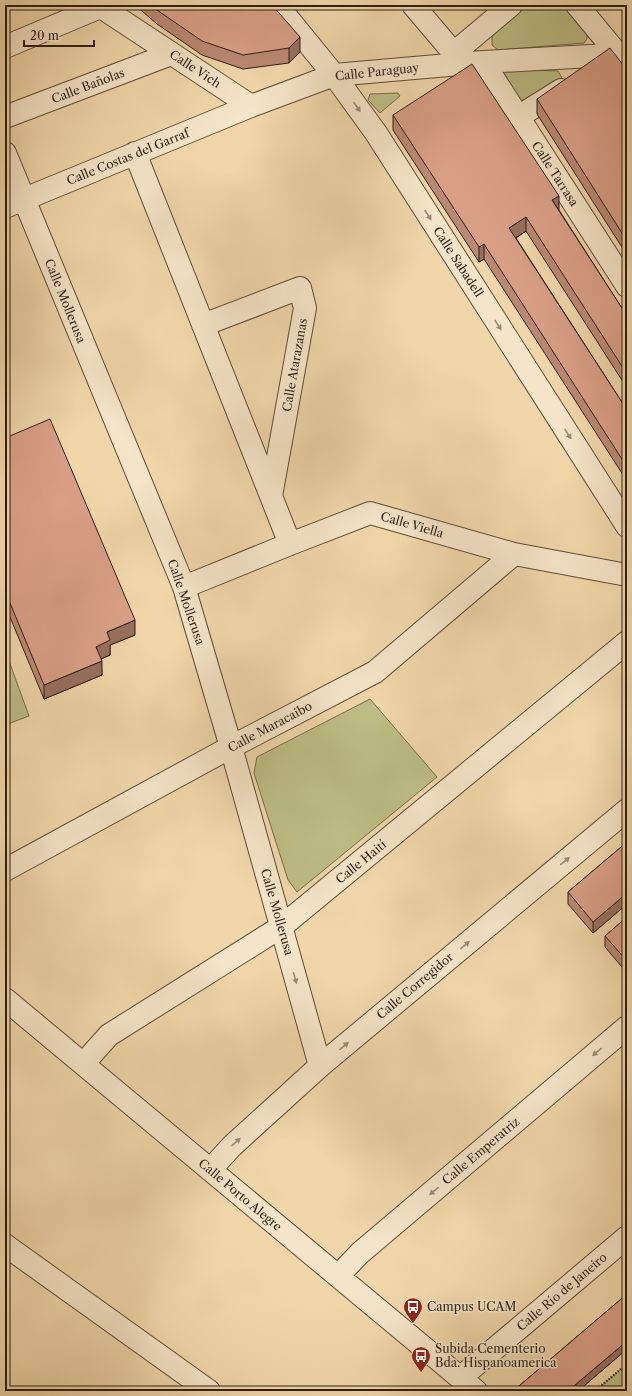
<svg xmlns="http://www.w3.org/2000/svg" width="632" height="1396" font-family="'Libre Caslon Text',serif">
<rect width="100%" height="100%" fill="#f0d6a9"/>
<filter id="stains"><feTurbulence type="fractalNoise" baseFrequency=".005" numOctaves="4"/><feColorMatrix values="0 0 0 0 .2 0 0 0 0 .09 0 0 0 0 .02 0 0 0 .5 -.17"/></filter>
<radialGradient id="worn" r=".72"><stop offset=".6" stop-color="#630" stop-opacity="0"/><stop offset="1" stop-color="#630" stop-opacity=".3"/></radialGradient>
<!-- green -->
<path fill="#bdbd85" stroke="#746e4c" d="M 528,5 L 567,5 L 587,31 L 587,39 L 584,43 L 498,50 L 492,45 L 492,36 Z
M 503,69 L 558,71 L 562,78 L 526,102 L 521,100 L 499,75 Z
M 398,93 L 400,96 L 380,113 L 368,100 L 370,94 Z
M 5,650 L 29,716 L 5,725 Z
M 370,699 L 437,777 L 297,892 L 288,880 L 254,773 L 257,757 Z
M 627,1364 L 627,1391 L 595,1391 Z"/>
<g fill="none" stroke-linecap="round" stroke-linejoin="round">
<!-- minor casing -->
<g stroke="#5d4d38" stroke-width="24">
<path id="minor" d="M 98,5 L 251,106
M 277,5 L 334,75 L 376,133 L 627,526
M 413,5 L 463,64
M 577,5 L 625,63
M 5,47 L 100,7
M 454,53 L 511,5
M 473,69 L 483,62 L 627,286
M 5,117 L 171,54
M 518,117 L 561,90
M 5,153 L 184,587 L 231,747 L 320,1066
M 135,153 L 290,544
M 5,207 L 251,106 L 334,75 L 483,62 L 627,54
M 203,325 L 300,288 L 305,308 L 271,496
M 184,587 L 290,544 L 370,513 L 514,554 L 627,575
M 5,870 L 231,747 L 375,672 L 514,554
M 5,999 L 476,1391
M 83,1064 L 109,1035 L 281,927 L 627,642
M 210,1170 L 232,1146 L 320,1066 L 627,810
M 5,1245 L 209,1391
M 338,1276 L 360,1253 L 627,1027
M 460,1378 L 627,1237"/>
</g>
<!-- path -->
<path stroke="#2c1f13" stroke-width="2.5" stroke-dasharray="1 2" stroke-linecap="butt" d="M 595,1391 L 627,1364"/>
<!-- minor -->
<use href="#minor" stroke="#f5e4c7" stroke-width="22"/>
</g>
<!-- wall -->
<path fill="#bb8973" stroke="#2c1f13" d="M 135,5 L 272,5 L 300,52 L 289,63 L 243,69 L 202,55 L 157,24 Z
M 627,70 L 627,255 L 537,114 L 537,99 Z
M 393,115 L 559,210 L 627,316 L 627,388 L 526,231 L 516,238 L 627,410 L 627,481 L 484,259 L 479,262 L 393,130 Z
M 5,438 L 135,635 L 110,645 L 110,655 L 101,659 L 102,675 L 44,699 L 5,605 Z
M 627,842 L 627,904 L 593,933 L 568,904 L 568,892 Z
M 627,917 L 627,973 L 605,947 L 605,936 Z
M 627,1294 L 627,1349 L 578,1391 L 518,1391 L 519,1390 L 519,1386 Z"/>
<!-- shaded-wall -->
<path fill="#986f5e" stroke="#2c1f13" d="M 300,37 L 300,52 L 289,63 L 289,48 Z
M 559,196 L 559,210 L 552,200 Z
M 526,217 L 526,231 L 509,242 L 509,228 Z
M 484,244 L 484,259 L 479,262 L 479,247 Z
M 135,620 L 135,635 L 110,645 L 110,655 L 96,661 L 96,647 L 107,632 Z
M 102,661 L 102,675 L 44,699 L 44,685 Z
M 627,893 L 627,904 L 593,933 L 593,922 Z
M 627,1341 L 627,1349 L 578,1391 L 568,1391 Z"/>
<!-- building -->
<path fill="#d99f86" stroke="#2c1f13" d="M 151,5 L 272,5 L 300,37 L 289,48 L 243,55 L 202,41 L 157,10 Z
M 610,48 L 627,70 L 627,241 L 537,99 Z
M 472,64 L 559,196 L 552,200 L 627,316 L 627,374 L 526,217 L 509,228 L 627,410 L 627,467 L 484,244 L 479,247 L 393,115 Z
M 50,419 L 135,620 L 107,632 L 110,640 L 96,647 L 102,661 L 44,685 L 5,591 L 5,438 Z
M 627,842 L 627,893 L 593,922 L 568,892 Z
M 627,917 L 627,961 L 605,936 Z
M 627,1294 L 627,1341 L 568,1391 L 523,1391 L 519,1386 Z"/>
<!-- one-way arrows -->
<defs><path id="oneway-solid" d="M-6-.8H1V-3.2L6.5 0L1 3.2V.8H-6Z"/></defs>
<g fill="#9b8b76">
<use href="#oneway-solid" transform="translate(357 107) rotate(55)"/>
<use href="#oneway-solid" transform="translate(428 215) rotate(57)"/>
<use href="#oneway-solid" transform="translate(498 325) rotate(57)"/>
<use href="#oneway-solid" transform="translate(568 434) rotate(57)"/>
<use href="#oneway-solid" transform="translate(565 861) rotate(-40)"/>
<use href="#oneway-solid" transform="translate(465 945) rotate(-40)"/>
<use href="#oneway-solid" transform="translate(295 978) rotate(74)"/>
<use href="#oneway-solid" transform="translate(344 1046) rotate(-40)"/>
<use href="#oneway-solid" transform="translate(597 1052) rotate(140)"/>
<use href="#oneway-solid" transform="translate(236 1142) rotate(-42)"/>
<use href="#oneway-solid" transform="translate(434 1191) rotate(140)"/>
</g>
<!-- icons -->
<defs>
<g id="bus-pin" transform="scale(1)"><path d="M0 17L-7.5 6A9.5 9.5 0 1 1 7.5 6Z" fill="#8f2418" stroke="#f5e4c7"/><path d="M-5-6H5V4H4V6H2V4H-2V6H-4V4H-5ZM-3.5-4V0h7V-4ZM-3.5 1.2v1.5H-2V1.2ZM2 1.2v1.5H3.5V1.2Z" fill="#fff"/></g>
</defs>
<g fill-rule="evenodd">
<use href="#bus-pin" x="413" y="1307"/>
<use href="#bus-pin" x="421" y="1356"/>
</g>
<g text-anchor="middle" stroke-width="3" stroke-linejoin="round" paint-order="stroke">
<!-- street labels -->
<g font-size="12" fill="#2c1f13" stroke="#f5e4c7">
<text transform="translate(195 69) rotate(33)" y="4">Calle Vich</text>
<text transform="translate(377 72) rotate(-6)" y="4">Calle Paraguay</text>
<text transform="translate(88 86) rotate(-21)" y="4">Calle Bañolas</text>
<text transform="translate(128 157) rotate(-22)" y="4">Calle Costas del Garraf</text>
<text transform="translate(555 174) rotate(57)" y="4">Calle Tarrasa</text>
<text transform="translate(458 262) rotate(57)" y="4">Calle Sabadell</text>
<text transform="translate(65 301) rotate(68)" y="4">Calle Mollerusa</text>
<text transform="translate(295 365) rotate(-80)" y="4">Calle Atarazanas</text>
<text transform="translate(412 525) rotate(16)" y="4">Calle Viella</text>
<text transform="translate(186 602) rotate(71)" y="4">Calle Mollerusa</text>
<text transform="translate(270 727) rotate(-28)" y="4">Calle Maracaibo</text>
<text transform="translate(361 862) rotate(-39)" y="4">Calle Haití</text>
<text transform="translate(277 912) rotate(74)" y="4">Calle Mollerusa</text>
<text transform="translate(415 986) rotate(-40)" y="4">Calle Corregidor</text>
<text transform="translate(481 1151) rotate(-40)" y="4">Calle Emperatriz</text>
<text transform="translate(240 1195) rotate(40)" y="4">Calle Porto Alegre</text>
<text transform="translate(562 1292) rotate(-40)" y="4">Calle Río de Janeiro</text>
</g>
<!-- poi labels -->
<g font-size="12" fill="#2c1f13" stroke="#f5e4c7" text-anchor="start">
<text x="427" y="1311">Campus UCAM</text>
<text x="435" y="1353">Subida Cementerio<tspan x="435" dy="14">Bda. Hispanoamerica</tspan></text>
</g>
</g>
<!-- margin -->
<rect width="632" height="1396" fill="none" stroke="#f0d6a9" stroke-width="20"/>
<rect x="6" y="6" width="620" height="1384" fill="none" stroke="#2c1f13" stroke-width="2"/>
<rect x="10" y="10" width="612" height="1376" fill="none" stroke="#2c1f13"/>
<!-- scale -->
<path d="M24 40v6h70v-6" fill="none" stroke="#2c1f13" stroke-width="2"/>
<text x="30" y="40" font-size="12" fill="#2c1f13" stroke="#f5e4c7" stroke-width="3" paint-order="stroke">20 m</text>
<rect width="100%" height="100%" filter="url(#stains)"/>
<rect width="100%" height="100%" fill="url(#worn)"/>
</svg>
